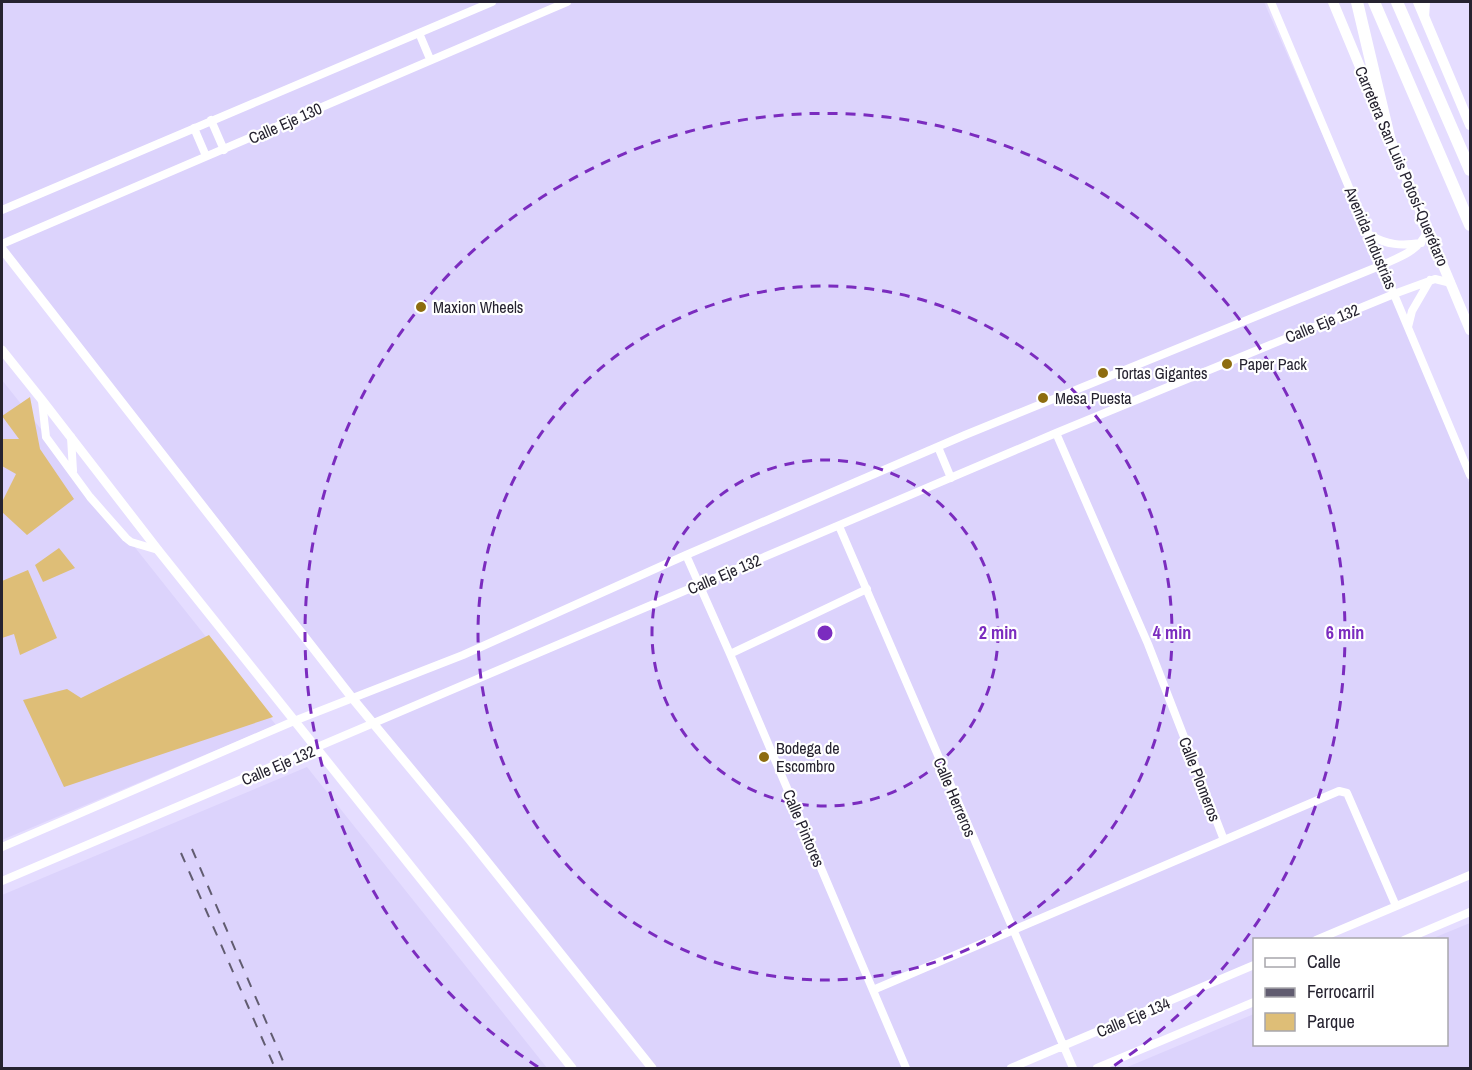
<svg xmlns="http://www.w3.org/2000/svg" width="1472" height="1070" font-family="'Archivo Narrow',sans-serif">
<rect width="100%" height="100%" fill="#e5ddff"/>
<!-- built -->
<path fill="#dcd3fc" d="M 2,2 L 1264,2 L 1373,249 L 1470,485 L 1470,875 L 1316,939 L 1254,940 L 1254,965 L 1009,1068 L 652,1068 L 2,255 Z
M 2,380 L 276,725 L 2,840 Z
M 307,767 L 547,1068 L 2,1068 L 2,895 Z
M 1470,923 L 1470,1068 L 1125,1068 L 1254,1014 L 1254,1044 L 1446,1044 L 1446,940 L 1431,939 Z"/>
<!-- green -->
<path fill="#debe77" d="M 30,397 L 40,449 L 74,499 L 27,535 L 2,512 L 2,502 L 16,474 L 2,466 L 2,439 L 19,439 L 2,416 Z
M 59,548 L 75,568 L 43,582 L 35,565 Z
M 28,570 L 57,638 L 20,655 L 14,634 L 2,638 L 2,581 Z
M 209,635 L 273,717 L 64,787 L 23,700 L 67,689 L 81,698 Z"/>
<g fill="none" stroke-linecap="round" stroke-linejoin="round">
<!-- minor -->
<path stroke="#fff" stroke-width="8" d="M 1271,2 L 1470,475
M 1425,18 L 1426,2
M 419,33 L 430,59
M 211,120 L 224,150
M 194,128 L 206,156
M 2,210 L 492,2
M 1370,235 C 1387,245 1401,246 1421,243
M 2,244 L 567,2
M 1408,327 L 1412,311 L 1430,280
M 42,401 L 46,437 L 90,497 L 126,538 L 131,542 L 158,550
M 1056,433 L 1148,644 L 1224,840
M 71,437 L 73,471
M 938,447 L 951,478
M 839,526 L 1073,1068
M 686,555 L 730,654 L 906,1068
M 730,654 L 867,589
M 2,847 L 294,721 L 463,655 L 686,555 L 965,435 L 1382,265 C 1402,256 1419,251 1428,230
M 2,881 L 1056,433 L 1394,294 L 1435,279 L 1451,283
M 1316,940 L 1470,875
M 1404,940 L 1470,912
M 873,990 L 1339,791 L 1347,793 L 1396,906
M 1011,1068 L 1254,965
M 1097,1068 L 1254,1002"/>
<!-- tertiary -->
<path stroke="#fff" stroke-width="9" d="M 2,249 L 353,699 L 469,839 L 652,1068
M 2,350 L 42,400 L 158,550 L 572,1068"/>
<!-- secondary -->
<path stroke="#fff" stroke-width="10" d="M 1333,2 L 1380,115
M 1418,2 L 1470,125
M 1386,129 L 1470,330"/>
<!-- trunk -->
<path stroke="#fff" stroke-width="12" d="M 1357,2 L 1389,137
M 1374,2 L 1470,225
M 1397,2 L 1470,170"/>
<!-- rail -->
<path stroke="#615c70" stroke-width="2" stroke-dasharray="10 10" stroke-linecap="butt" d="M 192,849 L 286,1068
M 181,853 L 275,1068"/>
</g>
<!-- distance rings -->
<g fill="none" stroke="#7b2cbf" stroke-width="3" stroke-dasharray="10 8">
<circle cx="825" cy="633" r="173"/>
<circle cx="825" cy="633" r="347"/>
<path d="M538 1067A520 520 0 1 1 1112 1067"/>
</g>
<!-- markers -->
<g fill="#8d6c0f" stroke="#fff" stroke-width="2">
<circle cx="421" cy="307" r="6"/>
<circle cx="1227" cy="364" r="6"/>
<circle cx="1103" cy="373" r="6"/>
<circle cx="1043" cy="398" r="6"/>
<circle cx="764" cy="757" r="6"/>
</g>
<g text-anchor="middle" stroke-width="4.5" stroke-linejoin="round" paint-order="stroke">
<!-- street labels -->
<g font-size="16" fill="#262330" stroke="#fff">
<text transform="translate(285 123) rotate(-24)" y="6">Calle Eje 130</text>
<text transform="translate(1402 166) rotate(67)" y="6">Carretera San Luis Potosí-Querétaro</text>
<text transform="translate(1371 238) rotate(67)" y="6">Avenida Industrias</text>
<text transform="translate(1322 323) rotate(-22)" y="6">Calle Eje 132</text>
<text transform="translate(724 574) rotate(-23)" y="6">Calle Eje 132</text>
<text transform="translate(278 765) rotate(-23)" y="6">Calle Eje 132</text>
<text transform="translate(1200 779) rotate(69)" y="6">Calle Plomeros</text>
<text transform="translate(955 797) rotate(67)" y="6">Calle Herreros</text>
<text transform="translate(804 828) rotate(67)" y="6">Calle Pintores</text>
<text transform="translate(1133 1017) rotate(-23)" y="6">Calle Eje 134</text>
</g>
<!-- poi labels -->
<g font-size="16" fill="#262330" stroke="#fff" text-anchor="start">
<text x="433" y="313">Maxion Wheels</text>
<text x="1239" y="370">Paper Pack</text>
<text x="1115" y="379">Tortas Gigantes</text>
<text x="1055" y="404">Mesa Puesta</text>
<text x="776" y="754">Bodega de<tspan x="776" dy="18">Escombro</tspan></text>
</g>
</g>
<circle cx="825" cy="633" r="9" fill="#7b2cbf" stroke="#fff" stroke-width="3"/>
<g font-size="18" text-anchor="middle" font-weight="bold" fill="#7b2cbf" stroke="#fff" stroke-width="4.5" stroke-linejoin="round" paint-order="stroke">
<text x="998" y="639">2 min</text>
<text x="1172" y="639">4 min</text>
<text x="1345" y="639">6 min</text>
</g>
<!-- border -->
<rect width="1472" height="1070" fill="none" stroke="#262330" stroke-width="6"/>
<!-- legend -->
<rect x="1253" y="938" width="195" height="108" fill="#ffffff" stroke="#a8a7ac" stroke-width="1.5"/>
<rect x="1265" y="958" width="30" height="9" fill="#ffffff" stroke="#a8a7ac" stroke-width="1.5"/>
<text x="1307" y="968" font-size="18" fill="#262330">Calle</text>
<rect x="1265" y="988" width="30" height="9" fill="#615c70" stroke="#a8a7ac" stroke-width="1.5"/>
<text x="1307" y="998" font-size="18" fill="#262330">Ferrocarril</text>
<rect x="1265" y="1013" width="30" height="18" fill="#debe77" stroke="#a8a7ac" stroke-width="1.5"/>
<text x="1307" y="1028" font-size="18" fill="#262330">Parque</text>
</svg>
